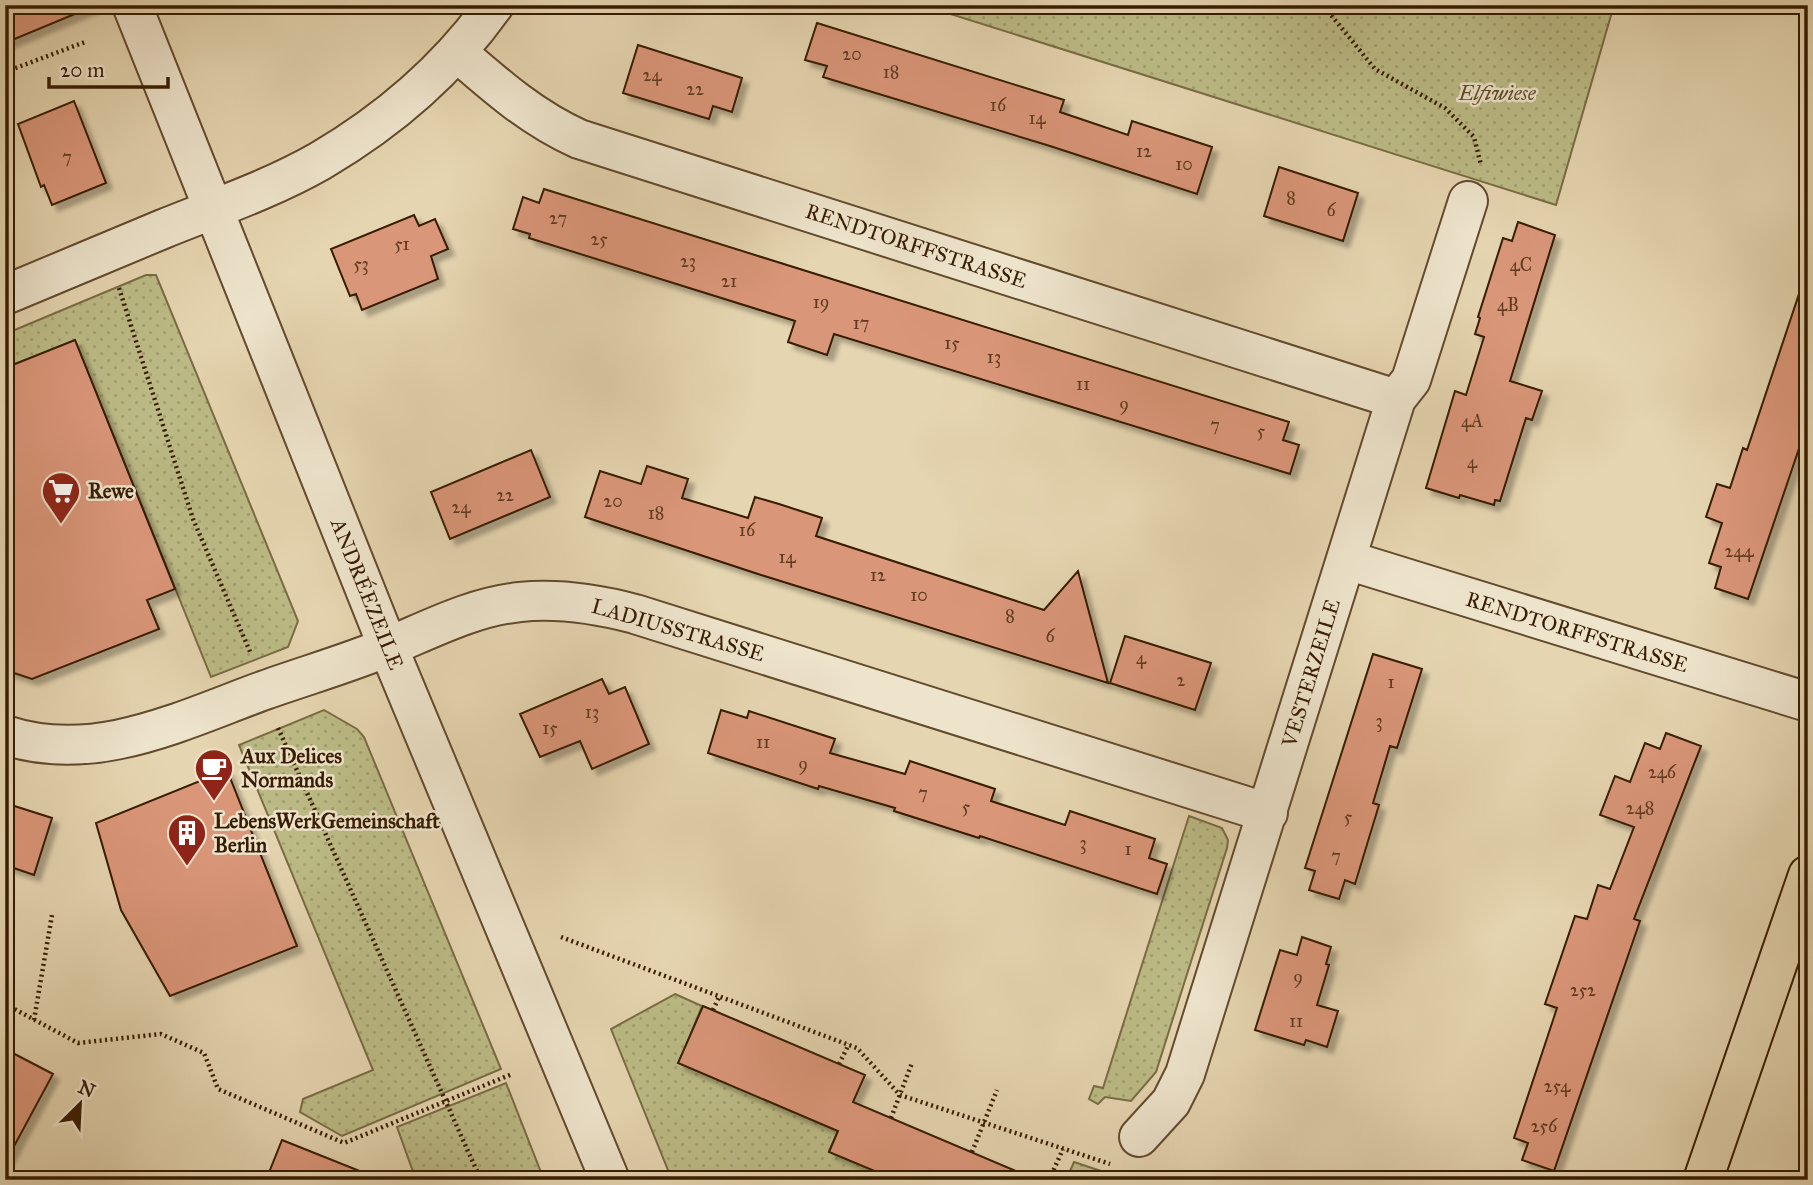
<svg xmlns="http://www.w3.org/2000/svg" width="1813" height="1185" font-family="'IM FELL Great Primer',serif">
<defs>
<pattern id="green-dots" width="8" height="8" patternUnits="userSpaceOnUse" patternTransform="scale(1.75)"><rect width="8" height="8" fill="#bcbb86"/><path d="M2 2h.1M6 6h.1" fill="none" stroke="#a2a072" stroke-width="1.8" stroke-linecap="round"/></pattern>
<filter id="shadow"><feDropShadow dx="6" dy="6" stdDeviation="2" flood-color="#0004"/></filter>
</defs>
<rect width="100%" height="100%" fill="#e5d5b0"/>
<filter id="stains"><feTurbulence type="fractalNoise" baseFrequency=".00286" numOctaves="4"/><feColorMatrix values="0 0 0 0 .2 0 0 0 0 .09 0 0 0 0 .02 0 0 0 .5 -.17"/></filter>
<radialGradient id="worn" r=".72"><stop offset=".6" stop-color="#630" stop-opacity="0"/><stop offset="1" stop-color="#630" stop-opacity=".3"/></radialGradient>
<!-- green -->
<path fill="url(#green-dots)" stroke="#7a6c44" stroke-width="2" d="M 922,5 L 1614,5 L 1556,205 Z
M 146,275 L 156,275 L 298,621 L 288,647 L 211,677 L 75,340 L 5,368 L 5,334 Z
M 324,710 L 357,729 L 364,737 L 501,1069 L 342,1136 L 300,1112 L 303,1099 L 373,1070 L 239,745 Z
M 1189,816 L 1222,828 L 1228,840 L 1227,848 L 1156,1072 L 1131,1101 L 1105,1097 L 1098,1104 L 1089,1099 L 1094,1086 L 1103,1088 Z
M 675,994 L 702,1006 L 679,1063 L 838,1131 L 829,1151 L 896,1180 L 672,1180 L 611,1029 Z
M 506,1083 L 544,1180 L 416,1180 L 397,1127 Z
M 1074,1162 L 1128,1180 L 1066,1180 Z"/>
<!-- building -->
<path fill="#da9679" stroke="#371c01" stroke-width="2" filter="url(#shadow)" d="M 5,5 L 94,5 L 94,6 L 5,43 Z
M 817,23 L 1064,100 L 1060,112 L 1128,135 L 1132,121 L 1212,147 L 1197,194 L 1050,146 L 823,77 L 827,66 L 805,60 Z
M 638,45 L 742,78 L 732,112 L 713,106 L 709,119 L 623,93 Z
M 74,101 L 106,183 L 52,205 L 44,185 L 41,187 L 18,124 Z
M 1279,167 L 1358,193 L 1343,241 L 1264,216 Z
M 544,189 L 1289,422 L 1283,440 L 1299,445 L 1290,474 L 834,334 L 827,355 L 788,342 L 795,321 L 529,238 L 530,234 L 513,229 L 523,197 L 539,203 Z
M 414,215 L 419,226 L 435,219 L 448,249 L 431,256 L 438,279 L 362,310 L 356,294 L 350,296 L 331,249 Z
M 1518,222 L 1555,235 L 1510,381 L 1542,391 L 1532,420 L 1526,418 L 1500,501 L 1495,500 L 1494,505 L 1460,495 L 1459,498 L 1426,488 L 1455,391 L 1466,395 L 1484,337 L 1475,334 L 1480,318 L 1478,317 L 1503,238 L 1512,241 Z
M 1802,285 L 1808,286 L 1808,422 L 1748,599 L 1715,588 L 1721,567 L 1709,563 L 1722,523 L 1706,517 L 1717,484 L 1730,488 L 1743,448 L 1747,450 Z
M 75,340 L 175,589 L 147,600 L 159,629 L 32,679 L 5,670 L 5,368 Z
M 531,450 L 550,497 L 450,539 L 431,492 Z
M 647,466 L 688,479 L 682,498 L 748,518 L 755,497 L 779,504 L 822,518 L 816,536 L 1044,610 L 1078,571 L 1108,683 L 758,574 L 585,517 L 600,471 L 641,484 Z
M 1125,636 L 1211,663 L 1195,710 L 1110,683 Z
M 1373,654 L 1422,669 L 1397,748 L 1390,746 L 1373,803 L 1379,805 L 1355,884 L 1345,880 L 1339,899 L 1309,890 L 1315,871 L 1305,868 Z
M 602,679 L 609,694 L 625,687 L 649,744 L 592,769 L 580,741 L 540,757 L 520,714 Z
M 721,710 L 747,718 L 749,711 L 835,739 L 830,753 L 905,774 L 910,761 L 995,789 L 991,801 L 1065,825 L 1070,811 L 1155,839 L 1149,858 L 1167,864 L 1157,894 L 980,836 L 979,838 L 894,811 L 895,808 L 819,786 L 818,789 L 708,753 Z
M 1666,733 L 1701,746 L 1634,919 L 1640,921 L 1554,1171 L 1522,1160 L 1528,1143 L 1514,1138 L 1557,1008 L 1545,1004 L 1575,916 L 1587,919 L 1598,885 L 1610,889 L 1634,827 L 1600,815 L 1615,776 L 1630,782 L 1645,743 L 1660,749 Z
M 227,770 L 297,946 L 170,996 L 121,910 L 96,823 Z
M 5,803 L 52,818 L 34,875 L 5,865 Z
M 1302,937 L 1331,947 L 1326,964 L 1329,965 L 1317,1005 L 1338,1011 L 1327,1047 L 1306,1040 L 1304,1045 L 1255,1030 L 1280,950 L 1297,955 Z
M 703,1006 L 865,1075 L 853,1102 L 1037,1180 L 896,1180 L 829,1152 L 838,1131 L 678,1063 Z
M 5,1049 L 53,1074 L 5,1163 Z
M 282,1140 L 377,1178 L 377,1180 L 266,1180 Z"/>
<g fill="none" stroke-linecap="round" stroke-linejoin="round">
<!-- minor casing -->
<g stroke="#624a2d" stroke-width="42">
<path id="minor" d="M 132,5 L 388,647 L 610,1180
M 457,52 C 496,86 532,118 579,139 L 1396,399
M 5,295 C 58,273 110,251 163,229 C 215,208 271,189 320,161 C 388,121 448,70 494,5
M 1347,560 L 1808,702
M 5,735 C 95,765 182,720 265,690 C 307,675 349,663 390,646 C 433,628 473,607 520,602 C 559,598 597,604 635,614 L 1268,813
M 1139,1137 L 1171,1102 L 1185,1074 L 1396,399 L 1411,380 L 1468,201"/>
</g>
<!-- major casing -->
<g stroke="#371c01" stroke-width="42">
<path id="major" d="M 1703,1180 L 1808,875"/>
</g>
<!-- path -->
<path stroke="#371c01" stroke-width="4.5" stroke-dasharray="2 3.5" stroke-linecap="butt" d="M 1328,5 L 1331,15 L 1375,69 L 1445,108 L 1474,137 L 1481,165
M 5,72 L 85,42
M 119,288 L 193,519 L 251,654
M 278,728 L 481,1180
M 561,937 L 857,1048 L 900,1095 L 1110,1164
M 5,1004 L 78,1043 L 161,1034 L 204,1053 L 218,1089 L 344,1143 L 512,1074
M 713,1010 L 720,995
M 34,1020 L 52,915
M 839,1064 L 849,1044
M 891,1118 L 912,1063
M 972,1152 L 997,1090
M 1145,1176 L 1155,1180
M 1049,1180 L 1063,1149"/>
<!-- minor -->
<use href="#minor" stroke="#eee4cc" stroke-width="38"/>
<!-- major -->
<use href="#major" stroke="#e5d5b0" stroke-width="38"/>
</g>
<!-- icons -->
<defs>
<g id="supermarket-pin" transform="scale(2.0125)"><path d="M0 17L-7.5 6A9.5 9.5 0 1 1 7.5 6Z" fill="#8f2418" stroke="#eee4cc"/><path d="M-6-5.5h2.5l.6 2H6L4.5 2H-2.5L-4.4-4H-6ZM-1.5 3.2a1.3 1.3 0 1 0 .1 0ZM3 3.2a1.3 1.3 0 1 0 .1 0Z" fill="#fff"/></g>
<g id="cafe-pin" transform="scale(2.0125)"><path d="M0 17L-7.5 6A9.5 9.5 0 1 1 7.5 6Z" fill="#8f2418" stroke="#eee4cc"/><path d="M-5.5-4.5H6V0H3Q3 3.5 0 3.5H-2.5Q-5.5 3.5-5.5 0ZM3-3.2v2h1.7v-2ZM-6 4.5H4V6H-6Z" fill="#fff"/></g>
<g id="building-pin" transform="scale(2.0125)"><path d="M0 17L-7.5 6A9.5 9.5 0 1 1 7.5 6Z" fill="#8f2418" stroke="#eee4cc"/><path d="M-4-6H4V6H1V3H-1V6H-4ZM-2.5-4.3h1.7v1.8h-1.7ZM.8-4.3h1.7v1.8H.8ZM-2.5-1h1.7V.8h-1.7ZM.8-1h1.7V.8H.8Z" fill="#fff"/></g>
</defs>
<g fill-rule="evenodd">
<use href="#supermarket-pin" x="61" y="491"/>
<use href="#cafe-pin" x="214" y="768"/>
<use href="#building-pin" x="187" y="833"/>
</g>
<g text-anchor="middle" stroke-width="5" stroke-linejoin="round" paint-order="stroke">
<!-- number labels -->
<g font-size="18" fill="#603a1f">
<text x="852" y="60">20</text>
<text x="891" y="78">18</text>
<text x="652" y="81">24</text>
<text x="695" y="95">22</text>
<text x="998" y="111">16</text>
<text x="1037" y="124">14</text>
<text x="1144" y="157">12</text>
<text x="67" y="163">7</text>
<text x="1184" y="170">10</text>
<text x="1291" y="204">8</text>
<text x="1331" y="216">6</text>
<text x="558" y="224">27</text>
<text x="599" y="245">25</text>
<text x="402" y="250">51</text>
<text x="688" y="267">23</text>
<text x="361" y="270">53</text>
<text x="1521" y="271">4C</text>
<text x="729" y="287">21</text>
<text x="821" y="308">19</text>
<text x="1508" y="311">4B</text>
<text x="861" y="329">17</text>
<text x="952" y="349">15</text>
<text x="994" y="363">13</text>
<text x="1083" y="390">11</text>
<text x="1124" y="410">9</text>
<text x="1472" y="427">4A</text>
<text x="1215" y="431">7</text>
<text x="1261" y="437">5</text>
<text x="1472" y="468">4</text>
<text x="505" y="501">22</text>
<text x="613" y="507">20</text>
<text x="461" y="513">24</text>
<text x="656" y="519">18</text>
<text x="747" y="536">16</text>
<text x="1739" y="557">244</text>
<text x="787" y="563">14</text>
<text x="878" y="581">12</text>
<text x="919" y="601">10</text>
<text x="1010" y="622">8</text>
<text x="1050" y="642">6</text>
<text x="1141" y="664">4</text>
<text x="1181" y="686">2</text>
<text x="1391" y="688">1</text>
<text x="592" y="718">13</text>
<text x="1379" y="727">3</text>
<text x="550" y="734">15</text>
<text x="763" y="748">11</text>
<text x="803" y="770">9</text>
<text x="1662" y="778">246</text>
<text x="923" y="799">7</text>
<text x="966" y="813">5</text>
<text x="1640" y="814">248</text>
<text x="1348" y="823">5</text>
<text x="1083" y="849">3</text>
<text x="1128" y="855">1</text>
<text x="1336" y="862">7</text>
<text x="1298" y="983">9</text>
<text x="1583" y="996">252</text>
<text x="1296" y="1027">11</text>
<text x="1557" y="1092">254</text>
<text x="1544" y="1132">256</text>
</g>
<!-- park labels -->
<g font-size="21" font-style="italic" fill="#5f4c29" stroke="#eee4cc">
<text x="1497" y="100">Elfiwiese</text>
</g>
<!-- street labels -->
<g font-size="21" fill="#371c01" stroke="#eee4cc">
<text transform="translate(916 246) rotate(18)" y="7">RENDTORFFSTRASSE</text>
<text transform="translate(367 594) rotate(68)" y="7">ANDRÉEZEILE</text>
<text transform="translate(678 630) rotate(16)" y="7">LADIUSSTRASSE</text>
<text transform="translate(1577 632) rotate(17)" y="7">RENDTORFFSTRASSE</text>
<text transform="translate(1311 673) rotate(-73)" y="7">VESTERZEILE</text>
</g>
<!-- poi labels -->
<g font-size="21" font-weight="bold" fill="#371c01" stroke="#eee4cc" text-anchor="start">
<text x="88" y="498">Rewe</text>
<text x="241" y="763">Aux Delices<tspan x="241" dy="24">Normands</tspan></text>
<text x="214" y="828">LebensWerkGemeinschaft<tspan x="214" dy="24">Berlin</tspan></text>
</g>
</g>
<!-- margin -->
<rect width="1813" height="1185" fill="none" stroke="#e5d5b0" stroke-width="28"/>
<rect x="7" y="7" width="1799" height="1171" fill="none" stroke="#371c01" stroke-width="3.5"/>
<rect x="14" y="14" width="1785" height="1157" fill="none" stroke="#371c01" stroke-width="2"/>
<!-- north arrow -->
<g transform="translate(80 1104) rotate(24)" stroke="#eee4cc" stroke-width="5" paint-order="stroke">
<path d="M0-5L12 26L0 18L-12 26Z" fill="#371c01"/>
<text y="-10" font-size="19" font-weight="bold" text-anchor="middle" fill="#371c01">N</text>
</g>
<!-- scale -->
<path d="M49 77v10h119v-10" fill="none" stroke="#371c01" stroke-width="3.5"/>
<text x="60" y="77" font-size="21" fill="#371c01" stroke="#eee4cc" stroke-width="5" paint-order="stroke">20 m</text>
<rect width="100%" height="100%" filter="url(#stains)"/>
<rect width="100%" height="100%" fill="url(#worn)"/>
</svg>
